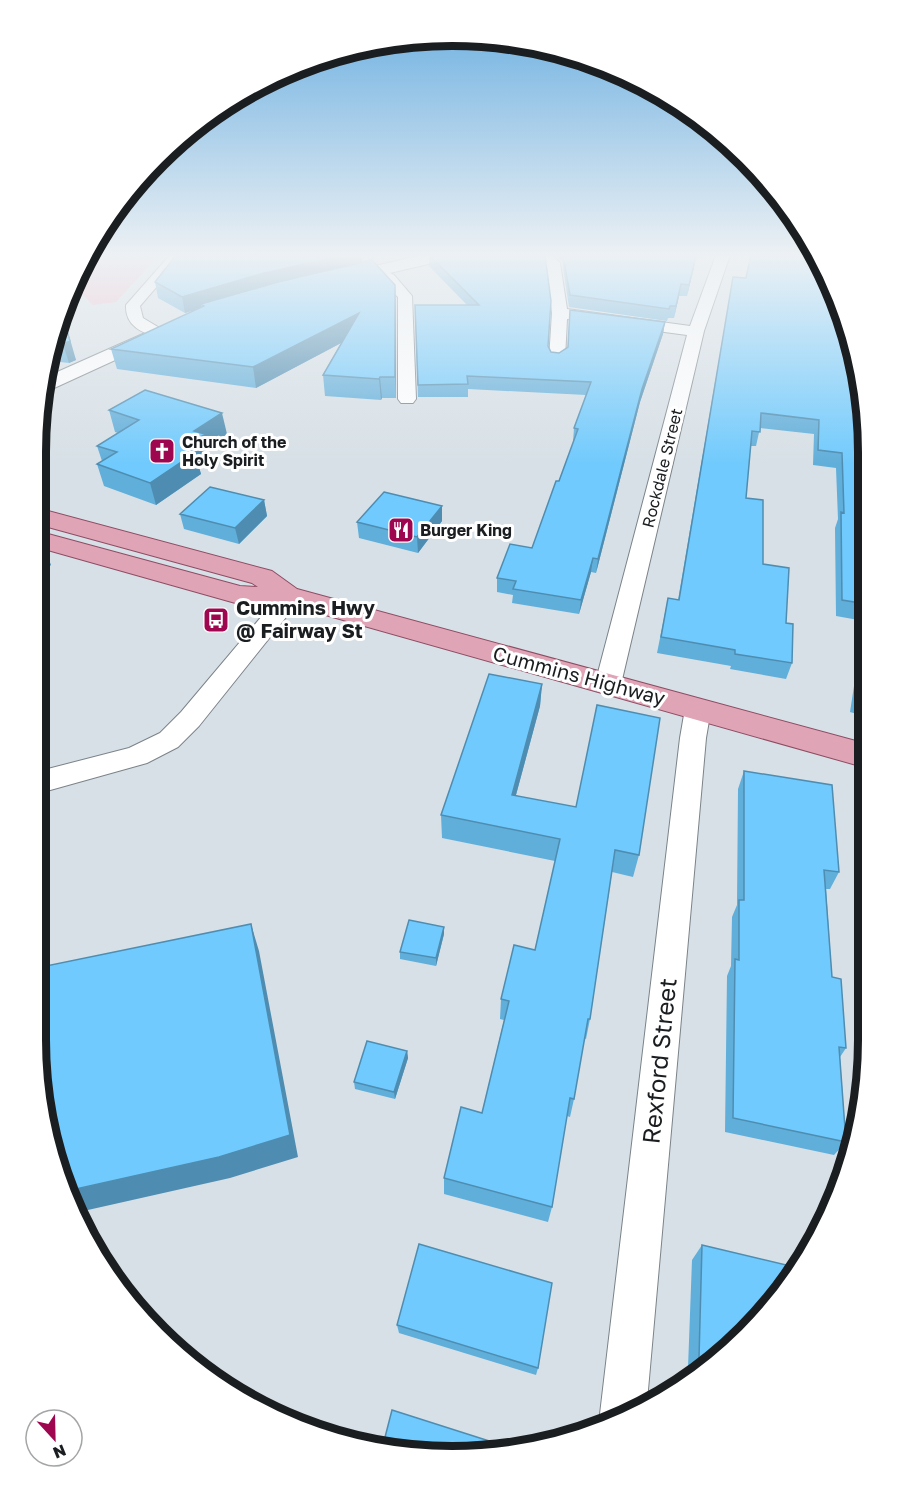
<svg xmlns="http://www.w3.org/2000/svg" width="904" height="1492" font-family="'Golos Text',sans-serif">
<rect width="100%" height="100%" fill="#d7e0e6"/>
<!-- green -->
<path fill="#f3b9c8" d="M 89,255 L 159,255 L 116,302 L 93,305 L 81,293 L 71,293 Z"/>
<g fill="none" stroke-linecap="round" stroke-linejoin="round">
<!-- street casing -->
<g stroke="#7b8389" stroke-width="2">
<path id="street" d="M 170,255 L 184,255 L 140,306 L 143,318 L 168,333 L 160,338 C 142,333 125,326 126,305 Z
M 536,255 L 552,255 L 560,263 L 567,309 L 690,326 L 716,255 L 730,255 L 704,331 L 621,684 L 617,690 L 608,693 L 599,690 L 595,684 L 687,335 L 567,319 L 565,359 L 557,364 L 551,362 L 549,359 L 552,313 L 546,264 Z
M 378,267 L 394,275 L 412,296 L 416,399 L 413,403 L 401,403 L 398,399 L 398,297 L 371,271 Z
M 291,589 L 299,591 L 302,596 L 299,601 L 199,726 L 178,747 L 147,763 L 36,794 L 36,772 L 129,748 L 160,733 L 181,712 L 283,591 Z
M 698,700 L 707,703 L 711,709 L 706,738 L 647,1401 L 604,1424 L 600,1414 L 680,738 L 685,709 L 689,703 Z"/>
</g>
<!-- secondary casing -->
<g stroke="#7b8389" stroke-width="2">
<path id="secondary" d="M 422,255 L 452,255 L 450,259 L 338,285 L 332,284 L 329,280 L 332,276 Z
M 154,329 L 161,331 L 164,335 L 161,339 L 52,389 L 44,391 L 46,377 Z"/>
</g>
<!-- primary casing -->
<g stroke="#8e4d63" stroke-width="2">
<path id="primary" d="M 37,508 L 272,571 L 297,589 L 867,744 L 867,768 L 290,605 L 239,604 L 37,547 L 37,531 L 240,586 L 258,587 L 252,583 L 37,524 Z"/>
</g>
<!-- street -->
<use href="#street" fill="#fff" fill-rule="evenodd"/>
<!-- secondary -->
<use href="#secondary" fill="#fff" fill-rule="evenodd"/>
<!-- primary -->
<use href="#primary" fill="#e0a4b7" fill-rule="evenodd"/>
</g>
<!-- wall -->
<path fill="#60aeda" d="M 429,255 L 548,346 L 551,352 L 559,353 L 568,347 L 570,310 L 665,322 L 663,334 L 640,402 L 596,573 L 591,572 L 579,614 L 512,603 L 513,595 L 497,592 L 497,578 L 532,548 L 559,481 L 574,442 L 573,442 L 574,428 L 586,395 L 468,389 L 468,397 L 418,397 L 415,305 L 467,305 L 429,266 Z
M 555,255 L 697,255 L 687,296 L 679,296 L 674,318 L 668,318 L 667,321 L 569,307 L 562,261 Z
M 362,262 L 395,285 L 396,398 L 382,398 L 381,400 L 325,396 L 323,375 L 341,343 L 256,388 L 117,369 L 111,349 L 198,309 L 185,313 L 158,298 L 155,282 Z
M 733,277 L 867,424 L 867,717 L 850,712 L 864,621 L 836,616 L 835,528 L 838,519 L 836,468 L 813,465 L 814,434 L 760,428 L 756,446 L 750,446 L 746,498 L 763,564 L 786,623 L 792,663 L 786,679 L 730,669 L 731,666 L 657,653 L 668,598 L 678,600 Z
M 58,318 L 76,360 L 69,363 L 60,362 L 48,367 Z
M 109,410 L 227,434 L 207,448 L 209,456 L 198,464 L 201,474 L 156,505 L 104,486 L 97,464 L 102,461 L 97,446 L 118,433 L 115,432 Z
M 264,500 L 267,516 L 239,544 L 184,529 L 180,514 Z
M 442,506 L 442,521 L 418,553 L 359,538 L 357,522 Z
M 542,684 L 540,706 L 516,795 L 639,855 L 633,877 L 612,872 L 590,1019 L 586,1039 L 584,1038 L 574,1099 L 570,1117 L 567,1116 L 552,1207 L 548,1222 L 444,1194 L 444,1178 L 482,1113 L 504,1020 L 500,1019 L 501,999 L 535,950 L 555,861 L 442,838 L 441,815 Z
M 744,771 L 839,872 L 830,889 L 826,889 L 832,977 L 846,1048 L 840,1057 L 846,1142 L 834,1155 L 725,1132 L 727,976 L 731,966 L 732,917 L 737,905 L 738,789 Z
M 444,934 L 436,966 L 400,959 L 400,952 Z
M 407,1051 L 408,1058 L 395,1099 L 355,1089 L 354,1082 Z
M 702,1245 L 706,1370 L 690,1378 L 690,1369 L 688,1368 L 692,1260 Z
M 397,1325 L 538,1368 L 536,1375 L 399,1333 Z"/>
<!-- shaded-wall -->
<path fill="#4e8db1" d="M 345,255 L 362,255 L 362,267 L 204,306 L 201,304 L 201,308 L 185,313 L 182,297 L 260,274 Z
M 696,255 L 697,255 L 687,296 L 689,285 Z
M 681,284 L 679,296 L 674,318 L 676,306 Z
M 395,285 L 396,304 L 396,398 L 395,377 Z
M 62,311 L 76,360 L 69,363 L 63,344 Z
M 359,313 L 360,333 L 256,388 L 253,367 Z
M 665,322 L 663,334 L 640,402 L 596,573 L 598,559 L 642,389 Z
M 54,342 L 60,362 L 48,367 Z
M 380,377 L 382,398 L 381,400 L 379,379 Z
M 222,413 L 227,434 L 207,448 L 209,456 L 198,464 L 201,474 L 156,505 L 150,483 L 184,448 L 194,431 Z
M 264,500 L 267,516 L 239,544 L 235,528 Z
M 442,506 L 442,521 L 418,553 L 417,537 Z
M 40,536 L 51,565 L 37,577 L 37,539 Z
M 593,558 L 591,572 L 579,614 L 581,600 Z
M 37,671 L 44,690 L 45,713 L 36,715 Z
M 542,684 L 540,706 L 510,817 L 512,795 Z
M 251,924 L 259,951 L 298,1157 L 230,1178 L 79,1212 L 67,1191 Z
M 444,927 L 444,934 L 436,966 L 436,958 Z
M 407,1051 L 408,1058 L 395,1099 L 394,1092 Z"/>
<!-- building -->
<path fill="#70cafd" stroke="#4e8db1" stroke-width="1.5" d="M 176,255 L 345,255 L 260,274 L 182,297 L 155,282 Z
M 429,255 L 545,255 L 551,301 L 548,346 L 551,352 L 559,353 L 568,347 L 570,310 L 665,322 L 642,389 L 598,559 L 593,558 L 581,600 L 513,589 L 516,581 L 497,578 L 510,544 L 532,548 L 556,481 L 559,481 L 578,429 L 574,428 L 591,382 L 467,376 L 468,384 L 418,385 L 415,305 L 479,305 Z
M 563,255 L 696,255 L 689,285 L 681,284 L 676,306 L 670,306 L 669,309 L 570,295 Z
M 751,255 L 817,255 L 854,344 L 867,424 L 867,604 L 842,600 L 841,512 L 844,513 L 842,453 L 818,450 L 819,420 L 761,413 L 760,432 L 752,431 L 746,498 L 763,500 L 763,564 L 789,568 L 786,623 L 793,624 L 792,663 L 735,654 L 735,650 L 661,637 L 668,598 L 679,600 L 733,277 L 746,278 Z
M 372,260 L 395,285 L 395,377 L 380,377 L 379,379 L 323,375 L 359,313 L 253,367 L 111,349 L 204,306 L 201,304 L 278,282 Z
M 61,311 L 70,341 L 63,344 L 53,342 L 58,318 Z
M 145,390 L 222,413 L 194,431 L 205,434 L 184,448 L 196,452 L 150,483 L 97,464 L 117,452 L 97,446 L 139,420 L 109,410 Z
M 210,487 L 264,500 L 235,528 L 180,514 Z
M 384,492 L 442,506 L 417,537 L 357,522 Z
M 867,629 L 867,699 L 857,697 Z
M 489,674 L 542,684 L 512,795 L 576,807 L 597,705 L 660,718 L 639,855 L 615,850 L 590,1019 L 588,1019 L 574,1099 L 570,1098 L 552,1207 L 444,1178 L 461,1107 L 482,1113 L 509,1001 L 501,999 L 514,945 L 535,950 L 560,839 L 441,815 Z
M 744,771 L 832,785 L 839,872 L 824,870 L 832,977 L 841,979 L 846,1048 L 839,1047 L 846,1142 L 733,1118 L 735,959 L 739,960 L 739,900 L 744,900 Z
M 409,920 L 444,927 L 436,958 L 400,952 Z
M 251,924 L 290,1135 L 219,1157 L 67,1191 L 58,1173 L 36,1040 L 36,968 Z
M 367,1041 L 407,1051 L 394,1092 L 354,1082 Z
M 419,1244 L 552,1283 L 538,1368 L 397,1325 Z
M 702,1245 L 799,1268 L 798,1271 L 706,1370 L 700,1373 L 701,1358 L 699,1358 Z
M 392,1410 L 508,1447 L 452,1456 L 383,1445 Z"/>
<!-- sky -->
<linearGradient id="sky" x2="0" y2="1"><stop stop-color="#67ade0"/><stop offset="0.55" stop-color="#edf1f4"/><stop offset="1" stop-color="#edf1f4" stop-opacity="0"/></linearGradient>
<rect width="904" height="464" fill="url(#sky)"/>
<!-- icons -->
<defs>
<g id="church-square" transform="scale(1.35)"><rect x="-9" y="-9" width="18" height="18" rx="4" fill="#9e064f" stroke="#fff"/><path d="M-1.2-6h2.4v3.5h3.3v2.4h-3.3V6h-2.4V-.1h-3.3v-2.4h3.3Z" fill="#fff"/></g>
<g id="restaurant-square" transform="scale(1.35)"><rect x="-9" y="-9" width="18" height="18" rx="4" fill="#9e064f" stroke="#fff"/><path d="M-5-6h1v4h1v-4h1v4h1v-4h1v5L-1.5 .5V6h-2V.5L-5-1ZM5-6V6H3V1.5H1.5Q1.5-4 5-6Z" fill="#fff"/></g>
<g id="bus-square" transform="scale(1.35)"><rect x="-9" y="-9" width="18" height="18" rx="4" fill="#9e064f" stroke="#fff"/><path d="M-5-6H5V4H4V6H2V4H-2V6H-4V4H-5ZM-3.5-4V0h7V-4ZM-3.5 1.2v1.5H-2V1.2ZM2 1.2v1.5H3.5V1.2Z" fill="#fff"/></g>
</defs>
<g fill-rule="evenodd">
<use href="#church-square" x="162" y="451"/>
<use href="#restaurant-square" x="401" y="530"/>
<use href="#bus-square" x="216" y="620"/>
</g>
<g text-anchor="middle" stroke-width="6" stroke-linejoin="round" paint-order="stroke">
<!-- far-poi labels -->
<g font-size="16" font-weight="bold" fill="#1b1e20" stroke="#fff" text-anchor="start">
<text x="182" y="448">Church of the<tspan x="182" dy="18">Holy Spirit</tspan></text>
<text x="420" y="536">Burger King</text>
</g>
<!-- far-street labels -->
<g font-size="16" fill="#1b1e20" stroke="#fff">
<text transform="translate(662 468) rotate(-76)" y="6">Rockdale Street</text>
</g>
<!-- poi labels -->
<g font-size="20" font-weight="bold" fill="#1b1e20" stroke="#fff" text-anchor="start">
<text x="236" y="615">Cummins Hwy<tspan x="236" dy="23">@ Fairway St</tspan></text>
</g>
<!-- street labels -->
<g font-size="20" fill="#1b1e20" stroke="#fff">
<text transform="translate(579 676) rotate(15)" y="7">Cummins Highway</text>
</g>
<!-- near-street labels -->
<g font-size="24" fill="#1b1e20" stroke="#fff">
<text transform="translate(660 1061) rotate(-84)" y="8">Rexford Street</text>
</g>
</g>
<!-- crop -->
<path d="M0 0H904V1492H0ZM452 46H452A406 406 0 0 1 858 452V1040A406 406 0 0 1 452 1446H452A406 406 0 0 1 46 1040V452A406 406 0 0 1 452 46Z" fill="#fff" fill-rule="evenodd"/>
<path fill="none" stroke="#1b1e20" stroke-width="8" d="M452 46H452A406 406 0 0 1 858 452V1040A406 406 0 0 1 452 1446H452A406 406 0 0 1 46 1040V452A406 406 0 0 1 452 46Z"/>
<!-- north arrow -->
<g transform="translate(54 1438) rotate(158)"><circle r="28" fill="#ffffff" stroke="#a4a5a6" stroke-width="1.5"/>
<path d="M0-4.5L10 22L0 15L-10 22Z" fill="#9e064f"/>
<text y="-9" font-size="16" font-weight="bold" text-anchor="middle" fill="#1b1e20">N</text>
</g>
</svg>
